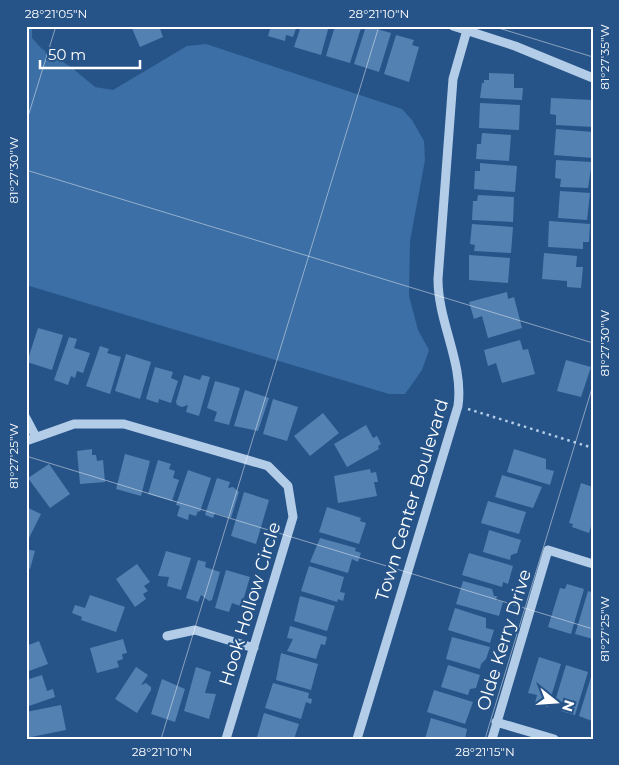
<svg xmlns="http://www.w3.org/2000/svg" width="619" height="765" font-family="Montserrat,sans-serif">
<rect width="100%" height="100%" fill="#275488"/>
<!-- green -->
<path fill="#3b6fa5" d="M 26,26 L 32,26 L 32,38 L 42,49 L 71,67 L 95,87 L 113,90 L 187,46 L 206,44 L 402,109 L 412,120 L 424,141 L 425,160 L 410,241 L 409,296 L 418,330 L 429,350 L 422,370 L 405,394 L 389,394 L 26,285 Z"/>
<!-- building -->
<path fill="#5381b2" d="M 131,26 L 159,26 L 163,37 L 140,47 Z
M 271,26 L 297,26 L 293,37 L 286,35 L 285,41 L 268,36 Z
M 301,26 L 329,26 L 321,55 L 294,47 Z
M 335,26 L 361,28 L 350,63 L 326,56 Z
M 366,26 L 391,33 L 379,72 L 354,64 Z
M 396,35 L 414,40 L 412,45 L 419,47 L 409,82 L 384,74 Z
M 489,73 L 514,74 L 514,88 L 523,88 L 522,100 L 480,98 L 482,83 L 484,83 L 484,80 L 489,80 Z
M 551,98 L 593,100 L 593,127 L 556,125 L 556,115 L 550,114 Z
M 480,103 L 520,105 L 519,130 L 479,128 Z
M 556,129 L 593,132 L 593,158 L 554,155 Z
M 482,133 L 511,135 L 509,161 L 476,159 L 477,144 L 481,144 Z
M 556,160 L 592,162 L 588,188 L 560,187 L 561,179 L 555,178 Z
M 480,163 L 517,166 L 515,192 L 474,189 L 475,171 L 480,171 Z
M 560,191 L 590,193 L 587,220 L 558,218 Z
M 478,195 L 514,197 L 513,222 L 472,220 L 473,201 L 477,201 Z
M 549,221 L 590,224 L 589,242 L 583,242 L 583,249 L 548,247 Z
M 472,224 L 513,227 L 511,253 L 474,251 L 475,245 L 470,244 Z
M 544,253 L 577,256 L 576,267 L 583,267 L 581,288 L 567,287 L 567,281 L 542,279 Z
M 469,255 L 510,258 L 508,283 L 469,280 Z
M 507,292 L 508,299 L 514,297 L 522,328 L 488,338 L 482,316 L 474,319 L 469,302 Z
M 38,328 L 63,335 L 52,370 L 27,362 Z
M 69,337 L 77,339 L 74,348 L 90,353 L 83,373 L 77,371 L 75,378 L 71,376 L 68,385 L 54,380 Z
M 520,340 L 523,350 L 528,349 L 535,374 L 502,383 L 496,363 L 488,366 L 484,350 Z
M 100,346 L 109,349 L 107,353 L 121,357 L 110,394 L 86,386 Z
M 126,354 L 151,362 L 140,399 L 115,391 Z
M 566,360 L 591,367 L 581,397 L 557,391 Z
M 155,367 L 173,372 L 171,378 L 178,381 L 171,403 L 159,399 L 158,403 L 146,399 Z
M 184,375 L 200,380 L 202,375 L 210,377 L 199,416 L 186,412 L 188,405 L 182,407 L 177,405 L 176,402 Z
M 215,381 L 240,388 L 229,425 L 214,421 L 217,412 L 207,408 Z
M 245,390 L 269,398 L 258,431 L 234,426 Z
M 273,399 L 298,407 L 287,441 L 263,434 Z
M 323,413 L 339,433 L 310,456 L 294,436 Z
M 366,425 L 373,438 L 377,436 L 381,444 L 378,446 L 379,449 L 347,467 L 334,444 Z
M 92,449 L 92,455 L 96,455 L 97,461 L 103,460 L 105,482 L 80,484 L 77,451 Z
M 514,449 L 546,459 L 546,469 L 554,471 L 550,485 L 507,472 Z
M 125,454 L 150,461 L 141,496 L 116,489 Z
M 158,460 L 171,464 L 169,469 L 175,471 L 173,478 L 179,480 L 172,501 L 148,494 Z
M 49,464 L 70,494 L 50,508 L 28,478 Z
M 370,469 L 371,473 L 376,472 L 378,482 L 374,482 L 377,496 L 338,503 L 334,476 Z
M 188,470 L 211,478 L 200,512 L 198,511 L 196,516 L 189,514 L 188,520 L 177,516 L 180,506 L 176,505 Z
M 502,475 L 542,487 L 533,508 L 495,497 Z
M 217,478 L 230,482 L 228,488 L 233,487 L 239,492 L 231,518 L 215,513 L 213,518 L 205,515 Z
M 581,483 L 593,487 L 593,520 L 589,533 L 572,527 L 573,524 L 569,523 Z
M 244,492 L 269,500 L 256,544 L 231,536 Z
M 488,501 L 526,512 L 519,534 L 481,523 Z
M 26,507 L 41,514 L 29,538 L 26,537 Z
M 327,507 L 361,518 L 360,521 L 366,523 L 359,544 L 319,532 Z
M 489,530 L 521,540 L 517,553 L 511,555 L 510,560 L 483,552 Z
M 320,538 L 356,548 L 355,551 L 361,553 L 358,562 L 352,559 L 348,573 L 310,562 Z
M 26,549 L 35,551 L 30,569 L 26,568 Z
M 166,551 L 191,558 L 181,590 L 167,586 L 169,577 L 158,576 Z
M 469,553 L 513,566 L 508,584 L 503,582 L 502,587 L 462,575 Z
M 198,560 L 206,562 L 205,567 L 220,572 L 212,600 L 209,601 L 201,595 L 198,602 L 186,598 Z
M 137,564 L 150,582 L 144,586 L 148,591 L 143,594 L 146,599 L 135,607 L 116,579 Z
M 309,566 L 344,577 L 340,592 L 345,593 L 343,601 L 338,599 L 337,602 L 301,591 Z
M 226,570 L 250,577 L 242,604 L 240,606 L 232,603 L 229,612 L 215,608 Z
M 463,581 L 492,589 L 494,596 L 497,596 L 496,600 L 503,602 L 499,616 L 456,604 Z
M 567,584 L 584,589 L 571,634 L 548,627 L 560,588 L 565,589 Z
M 588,591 L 593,593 L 593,639 L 575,634 Z
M 90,595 L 125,607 L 116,632 L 81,620 L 82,617 L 72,613 L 75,605 L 85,608 Z
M 300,596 L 335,606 L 327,631 L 294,621 Z
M 455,608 L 486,618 L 486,628 L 494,630 L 490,643 L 448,630 Z
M 290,626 L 327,637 L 325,645 L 321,644 L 316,659 L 287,651 L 293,639 L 287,638 Z
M 452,637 L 490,647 L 486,659 L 481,664 L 480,669 L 446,659 Z
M 123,639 L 127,653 L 122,654 L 123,659 L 117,661 L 119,667 L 97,673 L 90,648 Z
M 39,641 L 48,664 L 26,672 L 26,646 Z
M 281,653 L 318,664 L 311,690 L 276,680 Z
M 539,657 L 561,664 L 548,707 L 535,703 L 537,695 L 528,693 Z
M 448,665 L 480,675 L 476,688 L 470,689 L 468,695 L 441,687 Z
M 566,665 L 588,672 L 575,715 L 561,711 L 564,704 L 556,698 Z
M 136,667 L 148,675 L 141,685 L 146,683 L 151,687 L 151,690 L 137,713 L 115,699 Z
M 196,667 L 211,672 L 205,693 L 216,694 L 209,719 L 184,711 Z
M 42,675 L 47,691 L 53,689 L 55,697 L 26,707 L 26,680 Z
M 591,677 L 593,677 L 592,721 L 579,716 Z
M 162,679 L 185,689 L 175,722 L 151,714 Z
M 273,683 L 309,693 L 308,698 L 312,699 L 311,704 L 306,702 L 301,719 L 265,708 Z
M 434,690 L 473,702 L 465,724 L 427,712 Z
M 61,705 L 66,730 L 26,738 L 26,712 Z
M 264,713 L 299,724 L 294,739 L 257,737 Z
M 431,718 L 467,729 L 465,739 L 425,739 Z"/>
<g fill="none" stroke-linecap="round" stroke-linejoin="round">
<!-- path -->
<path stroke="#b3cde9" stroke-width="2.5" stroke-dasharray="2.5 4" stroke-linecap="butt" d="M 468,409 L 593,448"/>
<!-- minor -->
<path stroke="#b3cde9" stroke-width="9" d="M 453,26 L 515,46 L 593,78
M 26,418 L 36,437
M 26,441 L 74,424 L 124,424 L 268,466 L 288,486 L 293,517 L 226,739
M 167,636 L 195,630 L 254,648
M 496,722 L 554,739
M 357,739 L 458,406 C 464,363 438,323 438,279 L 453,79 L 467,30
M 492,739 L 548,550 L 593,564"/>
</g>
<!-- ticks -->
<path fill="none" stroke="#fff" stroke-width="1" stroke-opacity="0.45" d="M 492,26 L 593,57M 26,123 L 56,26M 26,170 L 593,343M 26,456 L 593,629M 161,739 L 379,26M 485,739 L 593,385"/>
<g text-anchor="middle" stroke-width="4.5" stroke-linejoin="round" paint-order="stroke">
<!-- street labels -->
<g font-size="18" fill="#fff" stroke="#275488">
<text transform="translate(412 500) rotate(-73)" y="6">Town Center Boulevard</text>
<text transform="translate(250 604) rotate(-73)" y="6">Hook Hollow Circle</text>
<text transform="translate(504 640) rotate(-73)" y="6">Olde Kerry Drive</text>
</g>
</g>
<!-- border -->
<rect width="619" height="765" fill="none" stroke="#275488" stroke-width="55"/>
<!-- north arrow -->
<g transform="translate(556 702) rotate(107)" stroke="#275488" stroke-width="4" paint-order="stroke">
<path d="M0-4L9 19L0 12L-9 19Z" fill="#ffffff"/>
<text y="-8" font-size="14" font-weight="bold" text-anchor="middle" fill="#ffffff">N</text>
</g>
<!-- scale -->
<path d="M40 60v8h100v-8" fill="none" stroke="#ffffff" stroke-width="2.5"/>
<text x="48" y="60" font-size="15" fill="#ffffff" stroke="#275488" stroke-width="4" paint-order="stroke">50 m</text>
<rect x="28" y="28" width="564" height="710" fill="none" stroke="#fff" stroke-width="2"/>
<g font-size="12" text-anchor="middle" fill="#fff">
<text x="56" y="18">28°21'05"N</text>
<text x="379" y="18">28°21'10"N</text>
<text transform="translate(605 57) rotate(-90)" y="4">81°27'35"W</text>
<text transform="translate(14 170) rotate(-90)" y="4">81°27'30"W</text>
<text transform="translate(605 343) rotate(-90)" y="4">81°27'30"W</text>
<text transform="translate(14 456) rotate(-90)" y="4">81°27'25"W</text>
<text transform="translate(605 629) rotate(-90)" y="4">81°27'25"W</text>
<text x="162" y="756">28°21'10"N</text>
<text x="485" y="756">28°21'15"N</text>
</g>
</svg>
